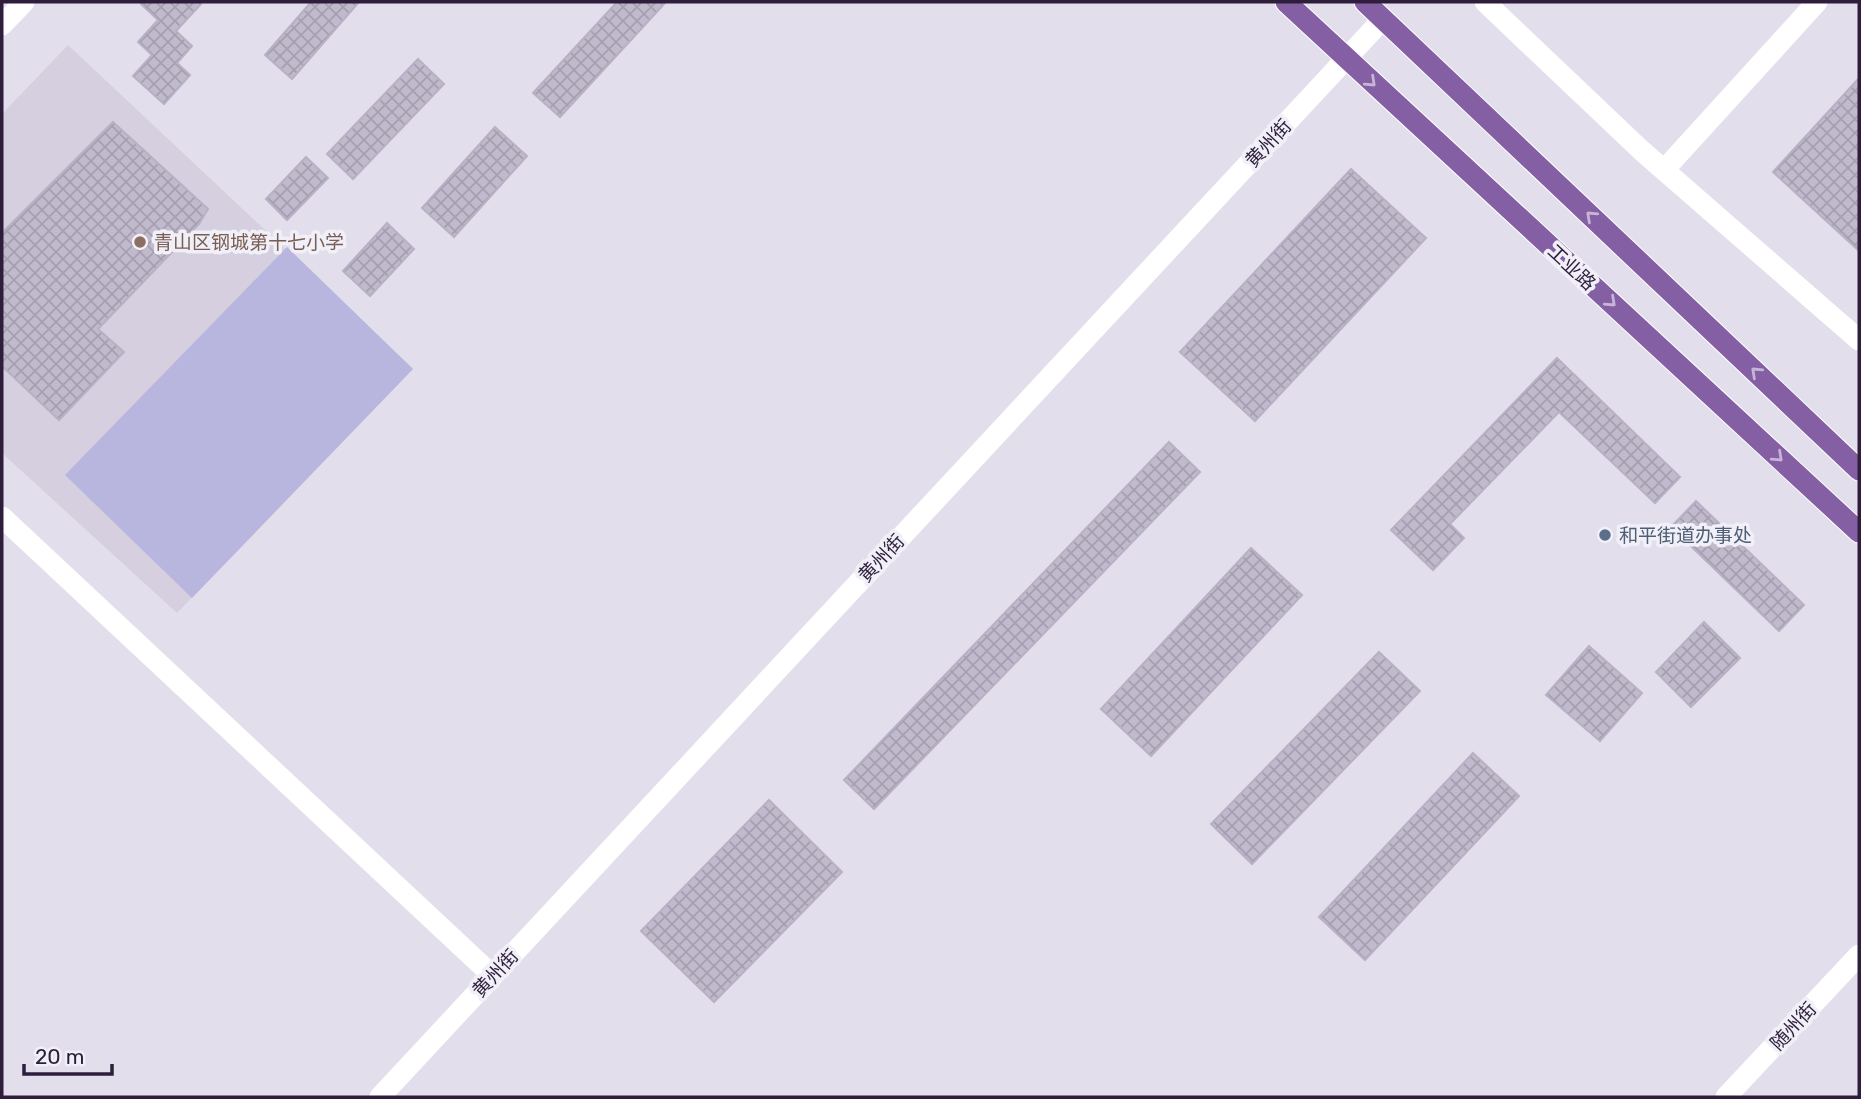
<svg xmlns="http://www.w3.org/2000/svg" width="1861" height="1099" font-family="Rubik,'Noto Sans SC',sans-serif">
<defs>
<pattern id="building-cross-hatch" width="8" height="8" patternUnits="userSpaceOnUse" patternTransform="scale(1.75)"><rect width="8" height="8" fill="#c1bacc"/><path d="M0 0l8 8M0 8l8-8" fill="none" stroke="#a69fb0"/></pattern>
</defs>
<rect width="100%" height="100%" fill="#e3deeb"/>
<!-- built -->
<path fill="#d5cfdf" d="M 68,45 L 413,369 L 177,613 L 2,453 L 2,114 Z"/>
<!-- green -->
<path fill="#b8b5de" d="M 287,247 L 413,369 L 192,598 L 65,475 Z"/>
<!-- building -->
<path fill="url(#building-cross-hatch)" stroke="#b8b0c5" stroke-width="2" d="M 143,2 L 199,2 L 201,4 L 176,31 L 192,46 L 177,63 L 190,75 L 164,104 L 133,76 L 152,55 L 138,42 L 158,20 L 141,4 Z
M 311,2 L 359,2 L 292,79 L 265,55 Z
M 617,2 L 666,2 L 560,117 L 533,93 Z
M 418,59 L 444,84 L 353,179 L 327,154 Z
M 1859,78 L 1859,251 L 1773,172 Z
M 113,122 L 208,209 L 199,224 L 98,329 L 124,352 L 59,420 L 2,366 L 2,233 Z
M 495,127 L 527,156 L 454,237 L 422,208 Z
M 306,157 L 328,178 L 287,220 L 266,199 Z
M 1351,169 L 1426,238 L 1255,421 L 1180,352 Z
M 387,223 L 414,249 L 370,296 L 343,271 Z
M 1557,358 L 1680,477 L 1655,503 L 1559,412 L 1450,524 L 1464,538 L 1433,570 L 1391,530 Z
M 1169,442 L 1200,472 L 874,809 L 844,780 Z
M 1696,501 L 1804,605 L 1779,631 L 1671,527 Z
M 1251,548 L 1302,595 L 1151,756 L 1101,709 Z
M 1704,622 L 1740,658 L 1691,707 L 1656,672 Z
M 1589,646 L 1642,693 L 1600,741 L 1546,695 Z
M 1379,652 L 1420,691 L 1252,864 L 1211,824 Z
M 1473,753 L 1519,796 L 1365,960 L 1319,917 Z
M 769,800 L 842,872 L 714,1002 L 641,931 Z"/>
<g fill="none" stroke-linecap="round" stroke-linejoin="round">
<!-- major casing -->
<g stroke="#fff" stroke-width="23">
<path id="major" d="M 1286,2 L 1859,532
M 1365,2 L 1859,470"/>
</g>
<!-- minor -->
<path stroke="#fff" stroke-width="21" d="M 1485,2 L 1642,151 L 1859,340
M 2,25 L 24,2
M 1664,170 L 1817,2
M 2,517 L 493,976
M 380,1097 L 1383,19
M 1726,1097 L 1859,955"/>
<!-- major -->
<use href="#major" stroke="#855fa4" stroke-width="21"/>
</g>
<!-- one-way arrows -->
<defs><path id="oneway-chevron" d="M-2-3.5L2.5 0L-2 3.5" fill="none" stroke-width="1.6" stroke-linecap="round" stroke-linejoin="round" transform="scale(1.75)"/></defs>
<g stroke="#c6b5d6">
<use href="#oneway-chevron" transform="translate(1371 82) rotate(43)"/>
<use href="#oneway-chevron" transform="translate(1591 216) rotate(-137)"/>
<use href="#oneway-chevron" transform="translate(1611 302) rotate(43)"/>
<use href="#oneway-chevron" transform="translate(1756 372) rotate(-137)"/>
<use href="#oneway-chevron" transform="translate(1778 457) rotate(43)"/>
</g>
<!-- markers -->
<circle fill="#8d6e63" stroke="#f1eff7" stroke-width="2.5" cx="140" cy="242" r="7"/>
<circle fill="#5c6f8a" stroke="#f1eff7" stroke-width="2.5" cx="1605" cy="535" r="7"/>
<g text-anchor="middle" stroke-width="7" stroke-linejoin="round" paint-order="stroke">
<!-- street labels -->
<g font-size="19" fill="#2e1e3c" stroke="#f1eff7">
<text transform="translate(1268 143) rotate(-47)" y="7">黄州街</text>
<text transform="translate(1572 267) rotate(43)" y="7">工业路</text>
<text transform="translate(881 558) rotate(-47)" y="7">黄州街</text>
<text transform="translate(495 973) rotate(-47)" y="7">黄州街</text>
<text transform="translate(1793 1026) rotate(-47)" y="7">随州街</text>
</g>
<!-- education labels -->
<g font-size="19" fill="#785e54" stroke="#f1eff7" text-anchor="start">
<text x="154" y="249">青山区钢城第十七小学</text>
</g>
<!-- service labels -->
<g font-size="19" fill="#4e5e75" stroke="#f1eff7" text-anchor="start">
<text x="1619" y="542">和平街道办事处</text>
</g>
</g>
<!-- border -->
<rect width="1861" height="1099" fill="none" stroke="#2e1e3c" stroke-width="7"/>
<!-- scale -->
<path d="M24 1064v10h88v-10" fill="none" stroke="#2e1e3c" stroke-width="3.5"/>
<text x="35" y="1064" font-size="21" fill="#2e1e3c" stroke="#f1eff7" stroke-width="5" paint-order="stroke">20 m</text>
</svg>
